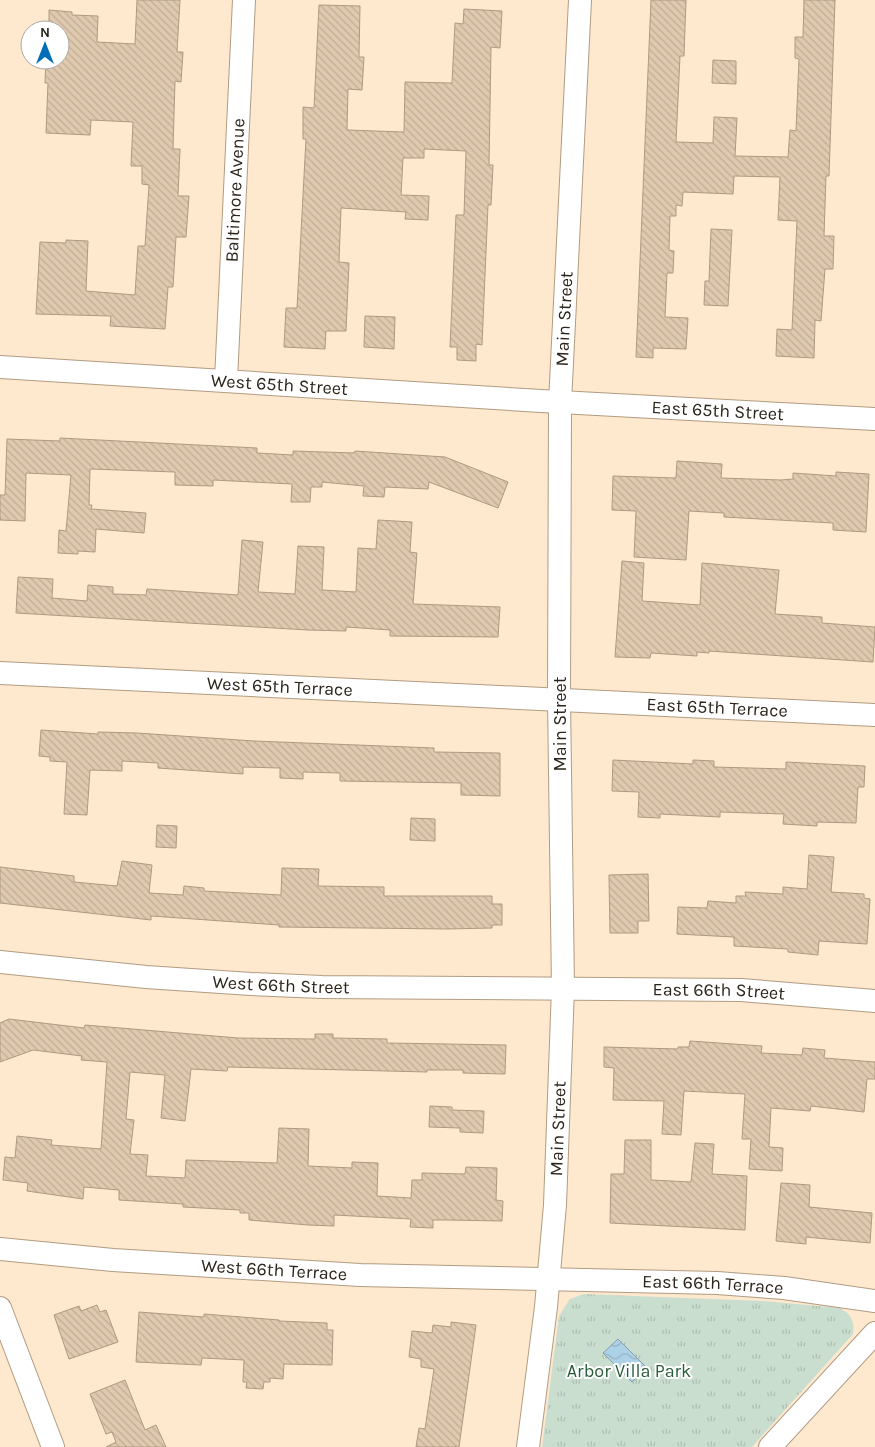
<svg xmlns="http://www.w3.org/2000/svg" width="875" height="1447" font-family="Karla,sans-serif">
<defs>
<pattern id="park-tufts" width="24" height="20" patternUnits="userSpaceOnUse" patternTransform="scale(1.25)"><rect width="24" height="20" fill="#cadecf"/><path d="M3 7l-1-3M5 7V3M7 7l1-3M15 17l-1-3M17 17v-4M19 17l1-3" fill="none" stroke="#aebeb1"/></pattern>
<pattern id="water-waves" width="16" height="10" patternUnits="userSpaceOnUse" patternTransform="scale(1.25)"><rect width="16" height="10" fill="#add1e7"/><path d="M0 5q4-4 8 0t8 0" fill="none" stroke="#95b3c6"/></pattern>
<pattern id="building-back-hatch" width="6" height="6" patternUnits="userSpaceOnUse" patternTransform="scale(1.25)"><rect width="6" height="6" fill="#dfcaaf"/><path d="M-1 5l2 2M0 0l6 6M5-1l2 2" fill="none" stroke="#c0ad96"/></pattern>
</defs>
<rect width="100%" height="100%" fill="#fee8ce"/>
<!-- park -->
<path fill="url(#park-tufts)" d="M 584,1294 L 763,1301 L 840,1308 C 851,1314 855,1322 853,1334 L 752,1447 L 542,1447 L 559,1316 L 570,1299 Z"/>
<!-- water -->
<path fill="url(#water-waves)" stroke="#869daa" d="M 618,1339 L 647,1368 L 632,1382 L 603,1353 Z"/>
<!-- building -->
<path fill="url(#building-back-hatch)" stroke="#ae9a81" d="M 137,0 L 180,0 L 177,52 L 183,52 L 181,82 L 175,81 L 173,149 L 180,149 L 178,196 L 189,196 L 186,237 L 176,237 L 173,287 L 168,287 L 165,329 L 110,326 L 111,316 L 36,314 L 40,242 L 66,243 L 66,240 L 88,241 L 86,291 L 135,295 L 138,246 L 145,246 L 149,185 L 142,184 L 142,166 L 131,166 L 133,122 L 91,120 L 90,135 L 46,133 L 48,83 L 45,83 L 46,60 L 60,60 L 60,30 L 49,30 L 49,10 L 72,12 L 72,15 L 98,16 L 97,42 L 135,44 Z
M 651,0 L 686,0 L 684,56 L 680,56 L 676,142 L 713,143 L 714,117 L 737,118 L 735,156 L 788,157 L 790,130 L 796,131 L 799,59 L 795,58 L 795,37 L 803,37 L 804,0 L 835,0 L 829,176 L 826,176 L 824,236 L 834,236 L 833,269 L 825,269 L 821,321 L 815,320 L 814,358 L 776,356 L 777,329 L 792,330 L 797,221 L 778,220 L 780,177 L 734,176 L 733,194 L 683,192 L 682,206 L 676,205 L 676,216 L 670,216 L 669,250 L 674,251 L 673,273 L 667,273 L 665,317 L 688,318 L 686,349 L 653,348 L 653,358 L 636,357 Z
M 319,5 L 360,6 L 359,57 L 364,57 L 362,90 L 348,89 L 347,130 L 404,132 L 405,82 L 452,83 L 455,23 L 463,24 L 464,9 L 502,11 L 500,48 L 491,47 L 489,165 L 493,165 L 491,205 L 488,205 L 482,345 L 476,344 L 476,361 L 457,360 L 457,347 L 450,347 L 456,215 L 464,215 L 466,151 L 424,149 L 424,158 L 403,158 L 401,195 L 429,196 L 428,220 L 405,219 L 406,212 L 341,208 L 339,262 L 349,263 L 346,331 L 326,331 L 325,349 L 284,347 L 286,308 L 297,308 L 306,139 L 303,139 L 303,107 L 314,108 Z
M 713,60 L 736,61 L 736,84 L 712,83 Z
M 711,229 L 732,230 L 728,306 L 704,305 L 705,281 L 709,281 Z
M 365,316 L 395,317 L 394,349 L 364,347 Z
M 60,438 L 257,448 L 257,453 L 293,455 L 293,451 L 354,453 L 355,451 L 445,457 L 508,482 L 498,508 L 429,482 L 428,489 L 385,487 L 384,497 L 363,496 L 364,486 L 322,482 L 322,487 L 311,487 L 310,502 L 291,502 L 292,484 L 213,480 L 213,486 L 175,485 L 175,472 L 90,469 L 89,505 L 92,505 L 91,509 L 146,513 L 144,533 L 96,529 L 95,552 L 78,551 L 78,554 L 58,553 L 59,530 L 66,531 L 71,475 L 26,473 L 25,521 L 0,520 L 0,495 L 5,495 L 7,439 L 60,441 Z
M 677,461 L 722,464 L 721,478 L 781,480 L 793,479 L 793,473 L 836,476 L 836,472 L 869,474 L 866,532 L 833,530 L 833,523 L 724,517 L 724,513 L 689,511 L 686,560 L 634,557 L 636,511 L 612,510 L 613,476 L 676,478 Z
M 378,520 L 412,522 L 410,552 L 417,553 L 413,604 L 500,607 L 498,637 L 390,636 L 390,630 L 346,627 L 346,631 L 308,630 L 16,613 L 18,577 L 53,579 L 52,598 L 87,601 L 88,585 L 113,587 L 113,594 L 146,595 L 147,589 L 238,595 L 242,540 L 263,542 L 258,592 L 295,594 L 298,546 L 324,547 L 322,590 L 356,592 L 358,548 L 376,549 Z
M 622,561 L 644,563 L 642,601 L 700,605 L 702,563 L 779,570 L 775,614 L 822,617 L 822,623 L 875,627 L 873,662 L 709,651 L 709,653 L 697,652 L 697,656 L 651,653 L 650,658 L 615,657 Z
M 41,730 L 98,734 L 98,732 L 137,733 L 254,741 L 434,748 L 434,752 L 500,753 L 500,796 L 461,795 L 461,783 L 340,781 L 340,773 L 303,772 L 303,779 L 280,778 L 280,768 L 243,767 L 243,774 L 158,768 L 158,763 L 122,761 L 122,771 L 90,770 L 87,815 L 64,814 L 67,762 L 50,761 L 50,757 L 39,756 Z
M 613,760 L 693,764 L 693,760 L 714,761 L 714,767 L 786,769 L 786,762 L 865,766 L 864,787 L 858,787 L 856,823 L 817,822 L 817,826 L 783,824 L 784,814 L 720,812 L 720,817 L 660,814 L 660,818 L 638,817 L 639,792 L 612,791 Z
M 411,818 L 435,819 L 435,841 L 410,840 Z
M 157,825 L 177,826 L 176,848 L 156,847 Z
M 809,855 L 834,857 L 831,892 L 864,894 L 864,898 L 870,899 L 867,944 L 819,941 L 818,955 L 788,952 L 788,949 L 734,946 L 734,937 L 677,934 L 678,907 L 707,908 L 708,901 L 736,903 L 736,896 L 746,896 L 745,892 L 783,894 L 783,887 L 807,889 Z
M 122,861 L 152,865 L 149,893 L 183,895 L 184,886 L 204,888 L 204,891 L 281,895 L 282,868 L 319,869 L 318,886 L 384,887 L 384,896 L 492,896 L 492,904 L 502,904 L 502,925 L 492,925 L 492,928 L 448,929 L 279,927 L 279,925 L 151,916 L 151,920 L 0,903 L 0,867 L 74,876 L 74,882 L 117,886 Z
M 648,874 L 649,921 L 638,921 L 638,933 L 610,933 L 609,875 Z
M 9,1019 L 84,1028 L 85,1025 L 238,1038 L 315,1039 L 315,1034 L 333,1034 L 333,1038 L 387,1039 L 387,1043 L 506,1045 L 505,1074 L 463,1073 L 463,1070 L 427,1070 L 427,1072 L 228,1067 L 227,1071 L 191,1069 L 185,1121 L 161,1118 L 165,1075 L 130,1072 L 126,1119 L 134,1120 L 130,1154 L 148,1155 L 146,1176 L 185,1178 L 186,1160 L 277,1163 L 279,1128 L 309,1129 L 308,1166 L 352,1168 L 352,1162 L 378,1163 L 377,1196 L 411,1198 L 412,1180 L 422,1180 L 422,1173 L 465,1174 L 466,1167 L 497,1168 L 496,1200 L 503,1201 L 502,1221 L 447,1220 L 433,1220 L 433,1228 L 410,1227 L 411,1219 L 334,1215 L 334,1226 L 308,1225 L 249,1220 L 249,1213 L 240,1213 L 240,1210 L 183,1207 L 183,1204 L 119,1200 L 119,1190 L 84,1187 L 83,1199 L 27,1191 L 28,1183 L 3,1180 L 5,1157 L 15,1158 L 17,1136 L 52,1140 L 51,1145 L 101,1149 L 107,1062 L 81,1060 L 82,1056 L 33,1050 L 0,1062 L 0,1023 Z
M 690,1041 L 762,1046 L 761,1053 L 802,1055 L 803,1048 L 825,1050 L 824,1058 L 875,1062 L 875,1079 L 867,1079 L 864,1112 L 811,1106 L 810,1111 L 771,1108 L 769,1147 L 783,1148 L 782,1171 L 749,1169 L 751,1139 L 742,1139 L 745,1094 L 684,1091 L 681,1135 L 662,1134 L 664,1101 L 613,1100 L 614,1068 L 604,1067 L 604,1047 L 678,1049 L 678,1047 L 689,1047 Z
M 430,1106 L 452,1107 L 452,1110 L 484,1111 L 483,1133 L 460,1132 L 460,1128 L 429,1127 Z
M 625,1140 L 651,1140 L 651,1180 L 691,1182 L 695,1143 L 714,1144 L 712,1174 L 747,1176 L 745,1230 L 610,1223 L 611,1174 L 624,1174 Z
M 781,1183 L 810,1185 L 809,1207 L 872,1213 L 870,1243 L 806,1237 L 806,1244 L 776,1241 Z
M 97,1305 L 100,1312 L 106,1310 L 118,1342 L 69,1359 L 54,1315 L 79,1306 L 81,1311 Z
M 139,1312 L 204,1317 L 204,1314 L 279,1320 L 279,1321 L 327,1323 L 327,1330 L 333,1330 L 332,1365 L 284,1364 L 283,1379 L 270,1378 L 270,1382 L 264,1382 L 263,1389 L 246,1388 L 247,1382 L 243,1382 L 244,1360 L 202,1358 L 201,1365 L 136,1362 Z
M 451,1322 L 476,1325 L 459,1447 L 416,1447 L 419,1428 L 425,1429 L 434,1369 L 421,1367 L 421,1359 L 409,1357 L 412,1331 L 432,1333 L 433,1325 L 451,1327 Z
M 125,1380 L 145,1430 L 156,1425 L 166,1447 L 106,1447 L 116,1442 L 112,1432 L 106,1434 L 90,1394 Z"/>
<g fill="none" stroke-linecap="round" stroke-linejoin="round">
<!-- street casing -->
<g stroke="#b09c82" stroke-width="24">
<g id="street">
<path id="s1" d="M 0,367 L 541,401 L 875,419"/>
<path id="s2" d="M 226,380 L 244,0"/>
<path id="s3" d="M 0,673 L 875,715"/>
<path id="s4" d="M 0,962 L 146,977 L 251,984 L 322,987 L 741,990 L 875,1001"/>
<path id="s5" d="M 0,1249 L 113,1260 L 360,1275 L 717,1283 L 784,1288 L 875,1301"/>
<path d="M 0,1308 L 53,1447"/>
<path id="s6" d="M 528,1447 L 546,1307 L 555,1205 L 563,988 L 559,699 L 560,403 L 580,0"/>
<path d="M 770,1447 L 875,1333"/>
</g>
</g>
<!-- street -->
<use href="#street" stroke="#fff" stroke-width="22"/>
</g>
<g text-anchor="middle" stroke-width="4" stroke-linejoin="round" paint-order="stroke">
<!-- street labels -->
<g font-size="18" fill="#2c251b" stroke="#fff">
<text dy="6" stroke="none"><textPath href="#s2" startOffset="190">Baltimore Avenue</textPath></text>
<text dy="6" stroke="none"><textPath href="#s6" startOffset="1130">Main Street</textPath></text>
<text dy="6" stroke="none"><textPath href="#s1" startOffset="280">West 65th Street</textPath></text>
<text dy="6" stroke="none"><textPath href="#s1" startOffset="719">East 65th Street</textPath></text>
<text dy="6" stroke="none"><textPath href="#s3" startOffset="280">West 65th Terrace</textPath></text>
<text dy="6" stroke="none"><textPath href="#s3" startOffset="718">East 65th Terrace</textPath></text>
<text transform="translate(560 724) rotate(-90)" y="6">Main Street</text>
<text dy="6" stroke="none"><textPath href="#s4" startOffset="282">West 66th Street</textPath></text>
<text dy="6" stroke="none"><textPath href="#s4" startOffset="720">East 66th Street</textPath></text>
<text dy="6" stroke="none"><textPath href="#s6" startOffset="320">Main Street</textPath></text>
<text dy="6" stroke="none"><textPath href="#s5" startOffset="275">West 66th Terrace</textPath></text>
<text dy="6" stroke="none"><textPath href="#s5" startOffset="714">East 66th Terrace</textPath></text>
</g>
<!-- park labels -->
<g font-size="18" fill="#285c3a" stroke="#fff">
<text x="629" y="1377">Arbor Villa Park</text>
</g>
</g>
<!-- north arrow -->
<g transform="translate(45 45)"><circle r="24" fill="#ffffff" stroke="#aba8a4"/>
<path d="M0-4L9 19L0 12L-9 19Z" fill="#006db8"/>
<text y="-8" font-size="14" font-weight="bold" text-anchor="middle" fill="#2c251b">N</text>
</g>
</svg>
